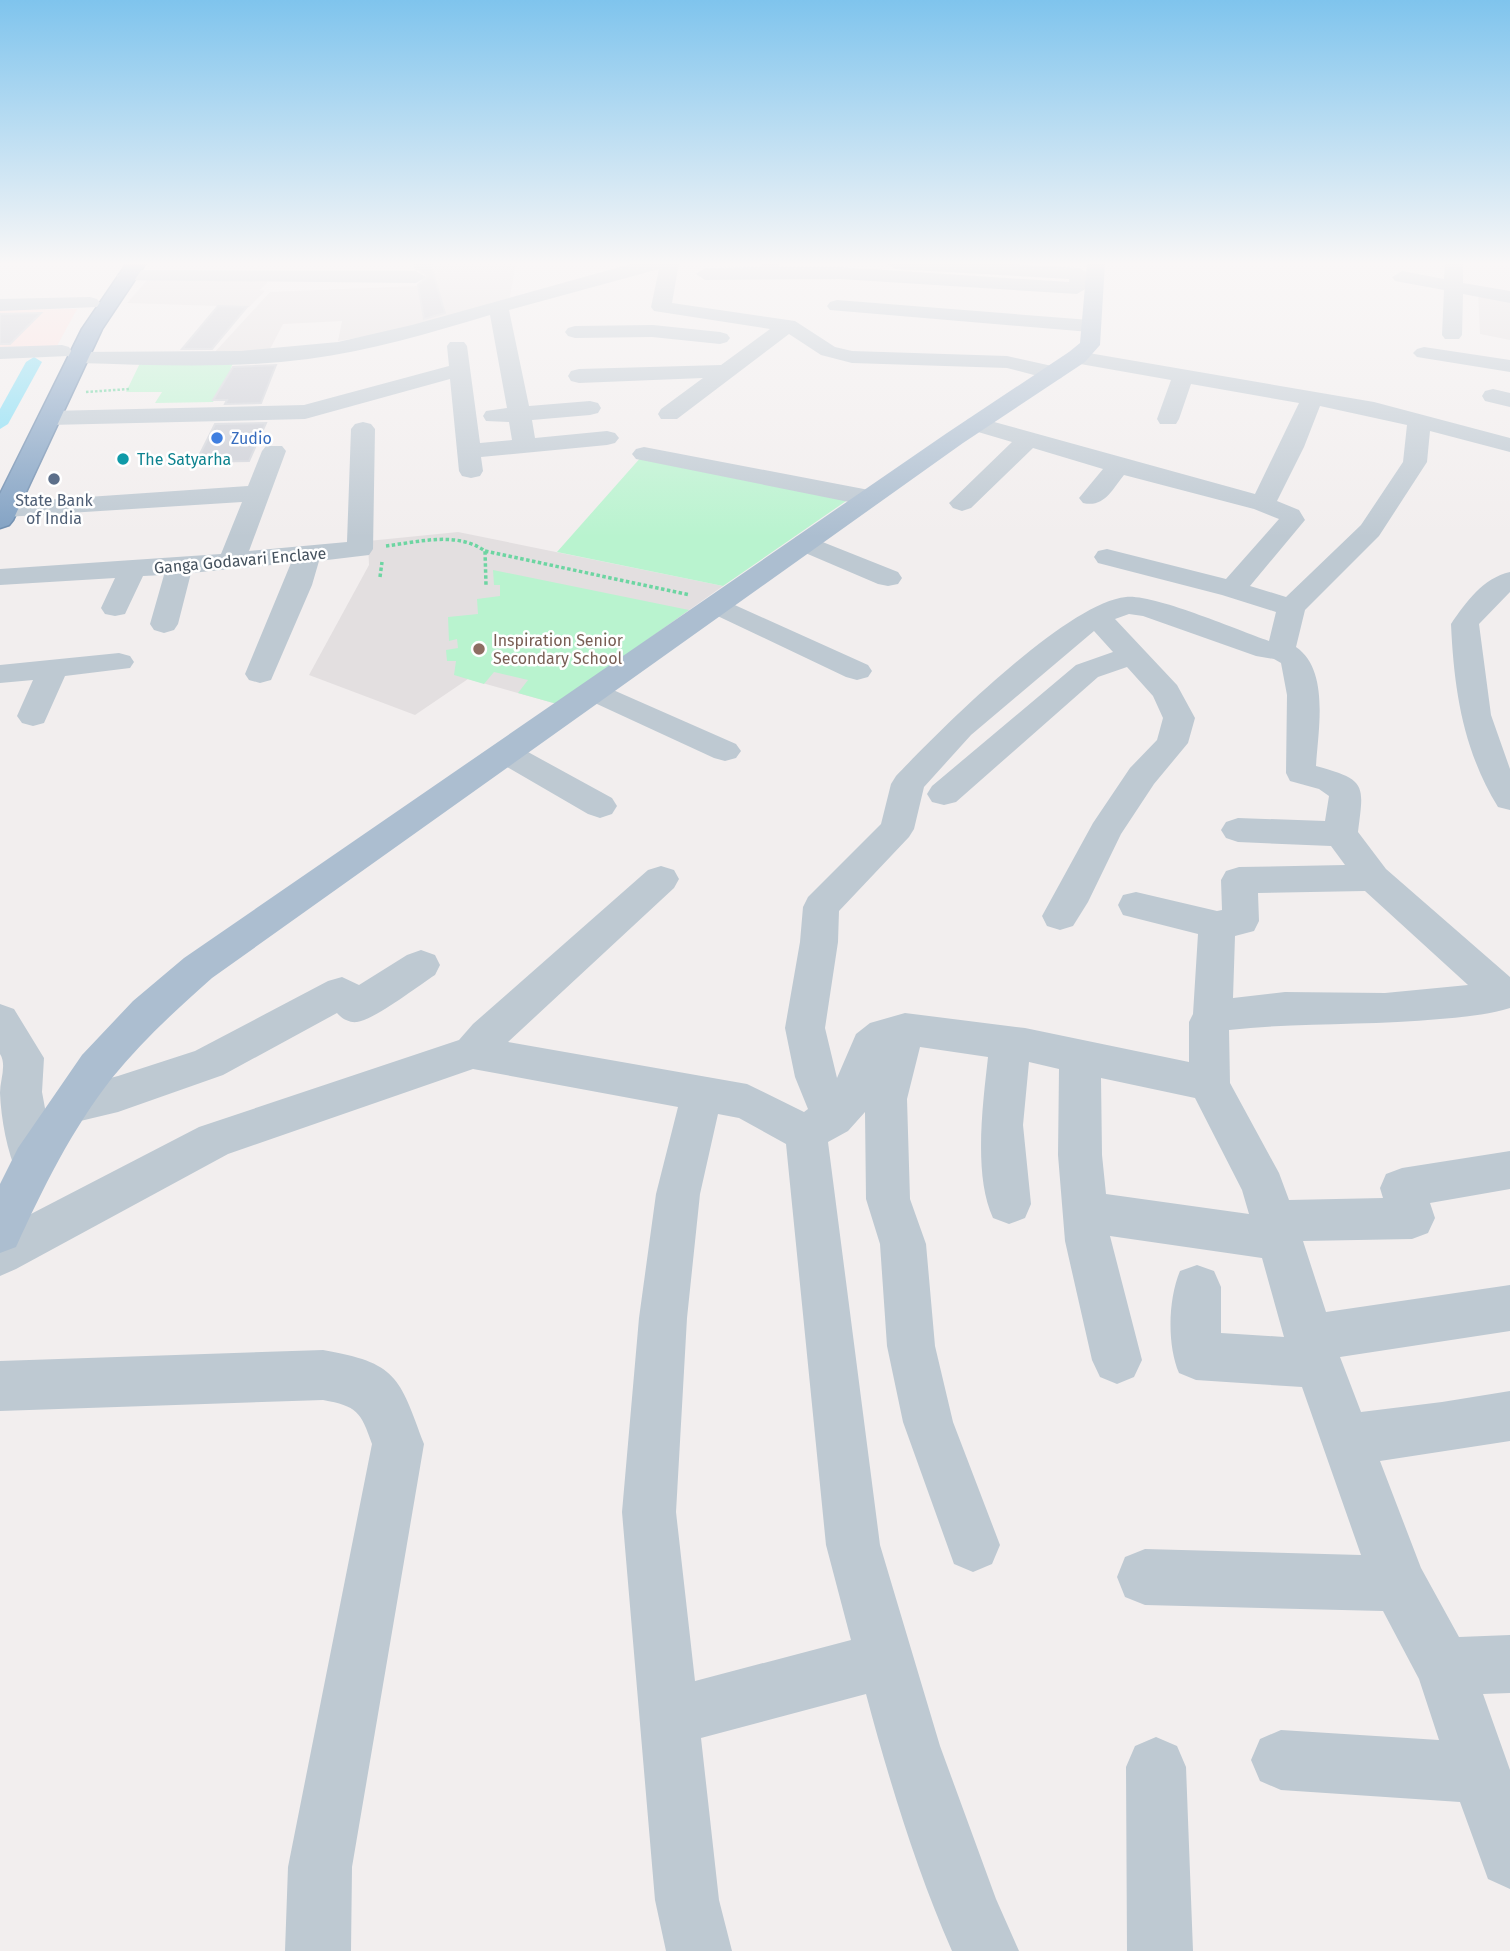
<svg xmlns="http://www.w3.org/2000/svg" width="1510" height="1951" font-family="'Fira Sans',sans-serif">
<rect width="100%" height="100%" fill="#f2eeee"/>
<!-- education -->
<path fill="#e3dfe0" d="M 516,263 L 509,301 L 380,334 L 338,341 L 342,321 L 283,324 L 268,353 L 213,354 L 270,292 L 418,286 L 431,264 Z
M 149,278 L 270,279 L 260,290 L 265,291 L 249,307 L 127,303 Z
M 1478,292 L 1510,298 L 1510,340 L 1480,334 Z
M 458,532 L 723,586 L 557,704 L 468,679 L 415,715 L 309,675 L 369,565 L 368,541 Z"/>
<!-- medical -->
<path fill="#fddfdd" d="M 77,309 L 57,346 L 0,347 L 0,310 Z"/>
<!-- green -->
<path fill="#b9f3cf" d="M 142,359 L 234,360 L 227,379 L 213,402 L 155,403 L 162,392 L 126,392 Z
M 642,456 L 849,499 L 723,586 L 557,552 Z
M 493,570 L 689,610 L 557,704 L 518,693 L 528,680 L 494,672 L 484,684 L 454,675 L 456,661 L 447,661 L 446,650 L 458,648 L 457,639 L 449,641 L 448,617 L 478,614 L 477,599 L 500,596 L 500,585 L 494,585 Z"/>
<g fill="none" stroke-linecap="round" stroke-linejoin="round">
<!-- canal -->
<path fill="#81ddf5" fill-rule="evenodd" d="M 34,357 L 42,362 L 8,424 L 0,429 L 0,409 L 26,362 Z"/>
</g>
<!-- building -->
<path fill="#cacdd5" stroke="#d2d5db" stroke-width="2" d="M 415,263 L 430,263 L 445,313 L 424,319 L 418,285 L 428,276 L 415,268 Z
M 218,306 L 247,307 L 212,349 L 182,349 Z
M 41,313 L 10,344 L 0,344 L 0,314 Z
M 276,365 L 261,403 L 225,404 L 227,400 L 213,400 L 233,367 Z
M 266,423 L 249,461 L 196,462 L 215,424 Z"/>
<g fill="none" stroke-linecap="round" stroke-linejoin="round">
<!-- highway casing -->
<g stroke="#6d8cae" stroke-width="3">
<path id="highway" d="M 127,263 L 146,263 L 102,329 L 13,520 L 9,525 L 0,528 L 0,494 L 82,329 Z"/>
</g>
<!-- path-far1 -->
<path stroke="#6dd5a2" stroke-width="2.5" stroke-dasharray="2.5 2" stroke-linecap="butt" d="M 86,392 L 129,389"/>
<!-- path -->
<path stroke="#6dd5a2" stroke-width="3.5" stroke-dasharray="3.5 2.5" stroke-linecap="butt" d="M 386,546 C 418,542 457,531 485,551 L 486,585
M 485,551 L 690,595
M 380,577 L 382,562"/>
<!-- minor -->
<path fill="#bec9d2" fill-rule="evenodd" d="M 634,263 L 679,263 L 672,303 L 795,321 L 835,347 L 852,351 L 1007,356 L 1061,368 L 1064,373 L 1061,378 L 1053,380 L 1007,368 L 852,363 L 821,355 L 789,334 L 677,419 L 661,419 L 658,414 L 661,409 L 703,378 L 579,383 L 571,381 L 568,376 L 571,371 L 579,369 L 721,365 L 770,329 L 654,311 L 651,307 L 659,269 L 509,310 L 529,406 L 590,401 L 598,403 L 601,408 L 598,413 L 590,415 L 532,420 L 535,438 L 607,431 L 615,433 L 619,438 L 615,443 L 607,445 L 481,457 L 483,471 L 480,476 L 471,478 L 462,476 L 459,471 L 450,379 L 305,419 L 49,425 L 41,423 L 38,418 L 41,413 L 49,411 L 304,405 L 449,366 L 447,346 L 450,342 L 464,342 L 467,346 L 480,443 L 512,440 L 509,422 L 486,421 L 483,416 L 486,411 L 507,408 L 490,315 C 430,333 370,351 308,359 C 232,369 154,365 78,363 L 70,362 L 68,356 L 0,359 L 0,347 L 62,345 L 69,347 L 72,352 L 241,351 L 338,342 L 412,325 Z
M 760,263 L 778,263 L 780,267 L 840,267 L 1069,282 L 1069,279 L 895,269 L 886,263 L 996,263 L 1080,268 L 1089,274 L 1087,288 L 1077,294 L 840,279 L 705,280 L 696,274 L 705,268 L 761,267 Z
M 1445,263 L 1463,263 L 1463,283 L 1510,291 L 1510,303 L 1463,294 L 1462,335 L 1459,339 L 1445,339 L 1442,335 L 1444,290 L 1395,281 L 1392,277 L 1402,271 L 1444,279 Z
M 126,270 L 416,271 L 426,277 L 416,283 L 119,280 L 117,276 Z
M 90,297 L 97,299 L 100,303 L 97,307 L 0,311 L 0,299 Z
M 837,300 L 1090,320 L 1097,322 L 1100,326 L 1097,330 L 1090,332 L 830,310 L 827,306 L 830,302 Z
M 653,325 L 720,332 L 727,334 L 730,338 L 727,342 L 720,344 L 652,337 L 575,338 L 568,336 L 565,332 L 568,328 L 575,326 Z
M 1424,347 L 1510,360 L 1510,372 L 1417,357 L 1413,353 L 1417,349 Z
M 1077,351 L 1374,402 L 1510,438 L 1510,452 L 1430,431 L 1427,462 L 1379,536 L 1305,610 L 1296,647 C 1330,670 1318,731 1316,766 C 1367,780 1364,784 1358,832 L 1386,869 L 1510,977 L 1510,1008 C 1488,1015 1463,1017 1440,1019 C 1370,1026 1300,1022 1229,1030 L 1230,1083 L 1279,1173 L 1289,1200 L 1383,1198 L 1380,1188 L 1386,1174 L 1402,1168 L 1510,1151 L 1510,1189 L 1430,1203 L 1435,1218 L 1428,1233 L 1412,1239 L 1303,1241 L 1326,1312 L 1510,1285 L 1510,1331 L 1340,1357 L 1361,1412 L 1442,1402 L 1510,1391 L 1510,1441 L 1380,1461 L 1421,1568 L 1459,1637 L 1510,1635 L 1510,1693 L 1483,1694 L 1510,1770 L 1510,1889 L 1488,1879 L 1460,1802 L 1281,1790 L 1260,1781 L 1251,1760 L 1260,1739 L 1281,1730 L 1439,1740 L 1419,1679 L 1383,1611 L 1145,1605 L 1125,1597 L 1117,1577 L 1125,1557 L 1145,1549 L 1361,1555 L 1302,1387 L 1196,1380 L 1179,1373 C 1167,1345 1168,1300 1180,1271 L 1197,1265 L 1214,1271 L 1221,1287 L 1221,1333 L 1284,1337 L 1262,1258 L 1110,1236 L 1142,1360 L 1134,1377 L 1117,1384 L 1100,1377 L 1092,1360 L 1065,1241 L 1058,1155 L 1059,1069 L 1029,1062 L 1023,1125 L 1031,1204 L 1025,1218 L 1009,1224 L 993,1218 C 973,1175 983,1103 988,1057 L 920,1047 L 907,1099 L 910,1199 L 926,1244 L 935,1346 L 953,1422 L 1000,1545 L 992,1564 L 973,1572 L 954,1564 L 903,1422 L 887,1346 L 880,1244 L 866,1199 L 865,1112 L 848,1131 L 828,1142 L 880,1545 L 940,1746 L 996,1899 L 1019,1951 L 952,1951 C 916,1869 889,1780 866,1694 L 701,1738 L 719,1900 L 732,1951 L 666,1951 L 655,1900 L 622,1512 L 639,1318 L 656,1194 L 678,1107 L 473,1069 L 228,1154 L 16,1269 L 0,1276 L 0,1230 L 199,1127 L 459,1040 L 473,1024 L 648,870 L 661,866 L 674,870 L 679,879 L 674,888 L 508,1042 L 747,1084 L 804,1112 L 808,1109 L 795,1077 L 785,1028 L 800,942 L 803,907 L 808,897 L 881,824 L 891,784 L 896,776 C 939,731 1066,603 1126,597 C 1154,594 1237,630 1269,641 L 1276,612 L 1222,595 L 1098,563 L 1094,557 L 1098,551 L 1107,549 L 1226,579 L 1279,519 L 1254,509 L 1124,475 C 1112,490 1104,508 1083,503 L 1079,498 L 1103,469 L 1033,448 L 971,508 L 962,511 L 953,508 L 949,503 L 1012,442 L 968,429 L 964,424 L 968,419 L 976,417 L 1255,494 L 1299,403 L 1191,384 L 1179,419 L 1176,424 L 1160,424 L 1157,419 L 1171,380 L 1069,362 L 1066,357 L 1069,352 ZM 1320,406 L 1407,425 L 1403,462 L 1361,525 L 1286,597 L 1250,586 L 1305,520 L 1299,510 L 1277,501 L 1304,447 ZM 1129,614 L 1143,616 L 1256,656 L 1274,659 L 1281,663 L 1287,695 L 1286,773 L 1290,781 L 1319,789 L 1329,796 L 1325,821 L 1238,818 L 1226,822 L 1221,830 L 1226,838 L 1238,842 L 1331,846 L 1345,865 L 1239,867 L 1226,871 L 1221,880 L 1222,910 L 1217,911 L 1136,892 L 1123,895 L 1118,905 L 1123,915 L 1198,934 L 1193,1014 L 1189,1022 L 1189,1062 L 1025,1028 L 905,1013 L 870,1023 L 856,1034 L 837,1078 L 825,1028 L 838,942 L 839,911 L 909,837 L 914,829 L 924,787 L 971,735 L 1094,631 L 1113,652 L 1076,665 L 932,786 L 927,794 L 932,802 L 944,805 L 956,802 L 1098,677 L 1127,667 L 1153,696 L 1163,718 L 1157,740 L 1130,768 L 1093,823 L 1042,916 L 1047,926 L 1060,930 L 1073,926 L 1088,902 L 1121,834 L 1154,784 L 1188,743 L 1195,718 L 1177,685 L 1115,619 ZM 1365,891 L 1468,985 L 1385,993 L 1285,992 L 1233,998 L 1235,936 L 1254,931 L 1259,921 L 1258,893 ZM 1101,1078 L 1195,1098 L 1242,1190 L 1249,1214 L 1106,1194 L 1102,1155 ZM 718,1114 L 739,1118 L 786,1144 L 826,1545 L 851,1640 L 695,1681 L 676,1512 L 687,1318 L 700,1194 Z
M 1493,389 L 1510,393 L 1510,407 L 1485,401 L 1482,396 L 1485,391 Z
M 363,422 L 371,424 L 375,429 L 373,549 L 369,555 L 319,561 L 312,585 L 271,680 L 260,683 L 249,680 L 245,674 L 291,563 L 191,573 L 178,624 L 174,630 L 164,633 L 154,630 L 150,624 L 164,575 L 143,576 L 125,614 L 115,616 L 105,614 L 101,608 L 115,578 L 0,585 L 0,569 L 221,554 L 242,502 L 6,517 L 0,515 L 0,503 L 248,486 L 262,451 L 266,446 L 282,446 L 286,451 L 249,551 L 347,542 L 351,429 L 355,424 Z
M 644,447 L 869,490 L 878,493 L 882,498 L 878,503 L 869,506 L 636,459 L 632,454 L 636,449 Z
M 805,535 L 898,572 L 902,578 L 898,584 L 888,586 L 878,584 L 796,549 L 792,543 L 796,537 Z
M 1510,572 L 1510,592 L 1479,624 L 1491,715 L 1510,769 L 1510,810 L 1498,807 C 1463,750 1454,690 1451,624 C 1466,602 1483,578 1510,572 Z
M 717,597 L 868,665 L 872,671 L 868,677 L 857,680 L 846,677 L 707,611 L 703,605 L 707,599 Z
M 119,653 L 130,656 L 134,662 L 130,668 L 65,676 L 44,723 L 33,726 L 22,723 L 17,716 L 33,680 L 0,683 L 0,665 Z
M 595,682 L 736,744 L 741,751 L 736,758 L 725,761 L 714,758 L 584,698 L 580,691 L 584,684 Z
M 506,742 L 517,746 L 612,798 L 617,806 L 612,814 L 600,818 L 588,814 L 495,760 L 490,753 L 495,746 Z
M 421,950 L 435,955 L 440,965 L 435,975 C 418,986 374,1020 357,1022 C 349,1023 341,1018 337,1013 L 223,1075 L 118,1112 L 72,1123 L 57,1118 L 51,1105 L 57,1092 L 118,1076 L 195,1051 L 328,981 L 342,977 L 359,985 L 407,955 Z
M 0,1004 L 14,1009 L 44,1058 L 42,1092 L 55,1162 L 48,1176 L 33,1181 L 18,1176 C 7,1152 1,1119 0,1093 C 0,1080 7,1065 0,1054 Z
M 323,1350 C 397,1363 399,1376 424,1444 L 352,1867 L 351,1951 L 285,1951 L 288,1867 L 372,1444 C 361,1412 357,1406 323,1400 L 0,1411 L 0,1361 Z
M 1156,1737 L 1177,1746 L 1186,1767 L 1193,1951 L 1127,1951 L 1126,1767 L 1135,1746 Z"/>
<!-- major -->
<path fill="#acbed0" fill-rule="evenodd" d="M 1087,263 L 1105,263 L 1100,345 L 1085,362 L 963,443 L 212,978 C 176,1010 142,1041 112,1078 C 72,1129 43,1188 16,1247 L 0,1253 L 0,1184 L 18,1148 L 82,1055 L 133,1001 L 184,958 L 947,433 L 1069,352 L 1080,343 Z"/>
<!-- highway -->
<use href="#highway" fill="#81a1c3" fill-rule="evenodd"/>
</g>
<!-- sky -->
<linearGradient id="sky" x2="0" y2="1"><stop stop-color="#7fc4ed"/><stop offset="0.49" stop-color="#f9f7f7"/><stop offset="1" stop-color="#f9f7f7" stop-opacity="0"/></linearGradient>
<rect width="1510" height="537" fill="url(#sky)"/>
<!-- markers -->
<circle fill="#3f7fe0" stroke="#fff" stroke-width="2.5" cx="217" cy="438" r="7"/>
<circle fill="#0f9aa8" stroke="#fff" stroke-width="2.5" cx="123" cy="459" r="7"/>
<circle fill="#5c6f8a" stroke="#fff" stroke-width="2.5" cx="54" cy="479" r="7"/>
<circle fill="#8d6e63" stroke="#fff" stroke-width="2.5" cx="479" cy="649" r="7"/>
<g text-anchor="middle" stroke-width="5" stroke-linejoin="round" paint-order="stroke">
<!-- far-shop labels -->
<g font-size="16" fill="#366cbe" stroke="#fff" text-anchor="start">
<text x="231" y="444">Zudio</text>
</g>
<!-- far-culture labels -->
<g font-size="16" fill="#0d838f" stroke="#fff" text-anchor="start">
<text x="137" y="465">The Satyarha</text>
</g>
<!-- far-service labels -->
<g font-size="16" fill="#4e5e75" stroke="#fff">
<text x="54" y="506">State Bank<tspan x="54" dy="18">of India</tspan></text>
</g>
<!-- far-street labels -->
<g font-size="16" fill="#45525e" stroke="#fff">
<text transform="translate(240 560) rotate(-5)" y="6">Ganga Godavari Enclave</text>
</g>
<!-- far-education labels -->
<g font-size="16" fill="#785e54" stroke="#fff" text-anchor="start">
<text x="493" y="646">Inspiration Senior<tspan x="493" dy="18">Secondary School</tspan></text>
</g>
</g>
</svg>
